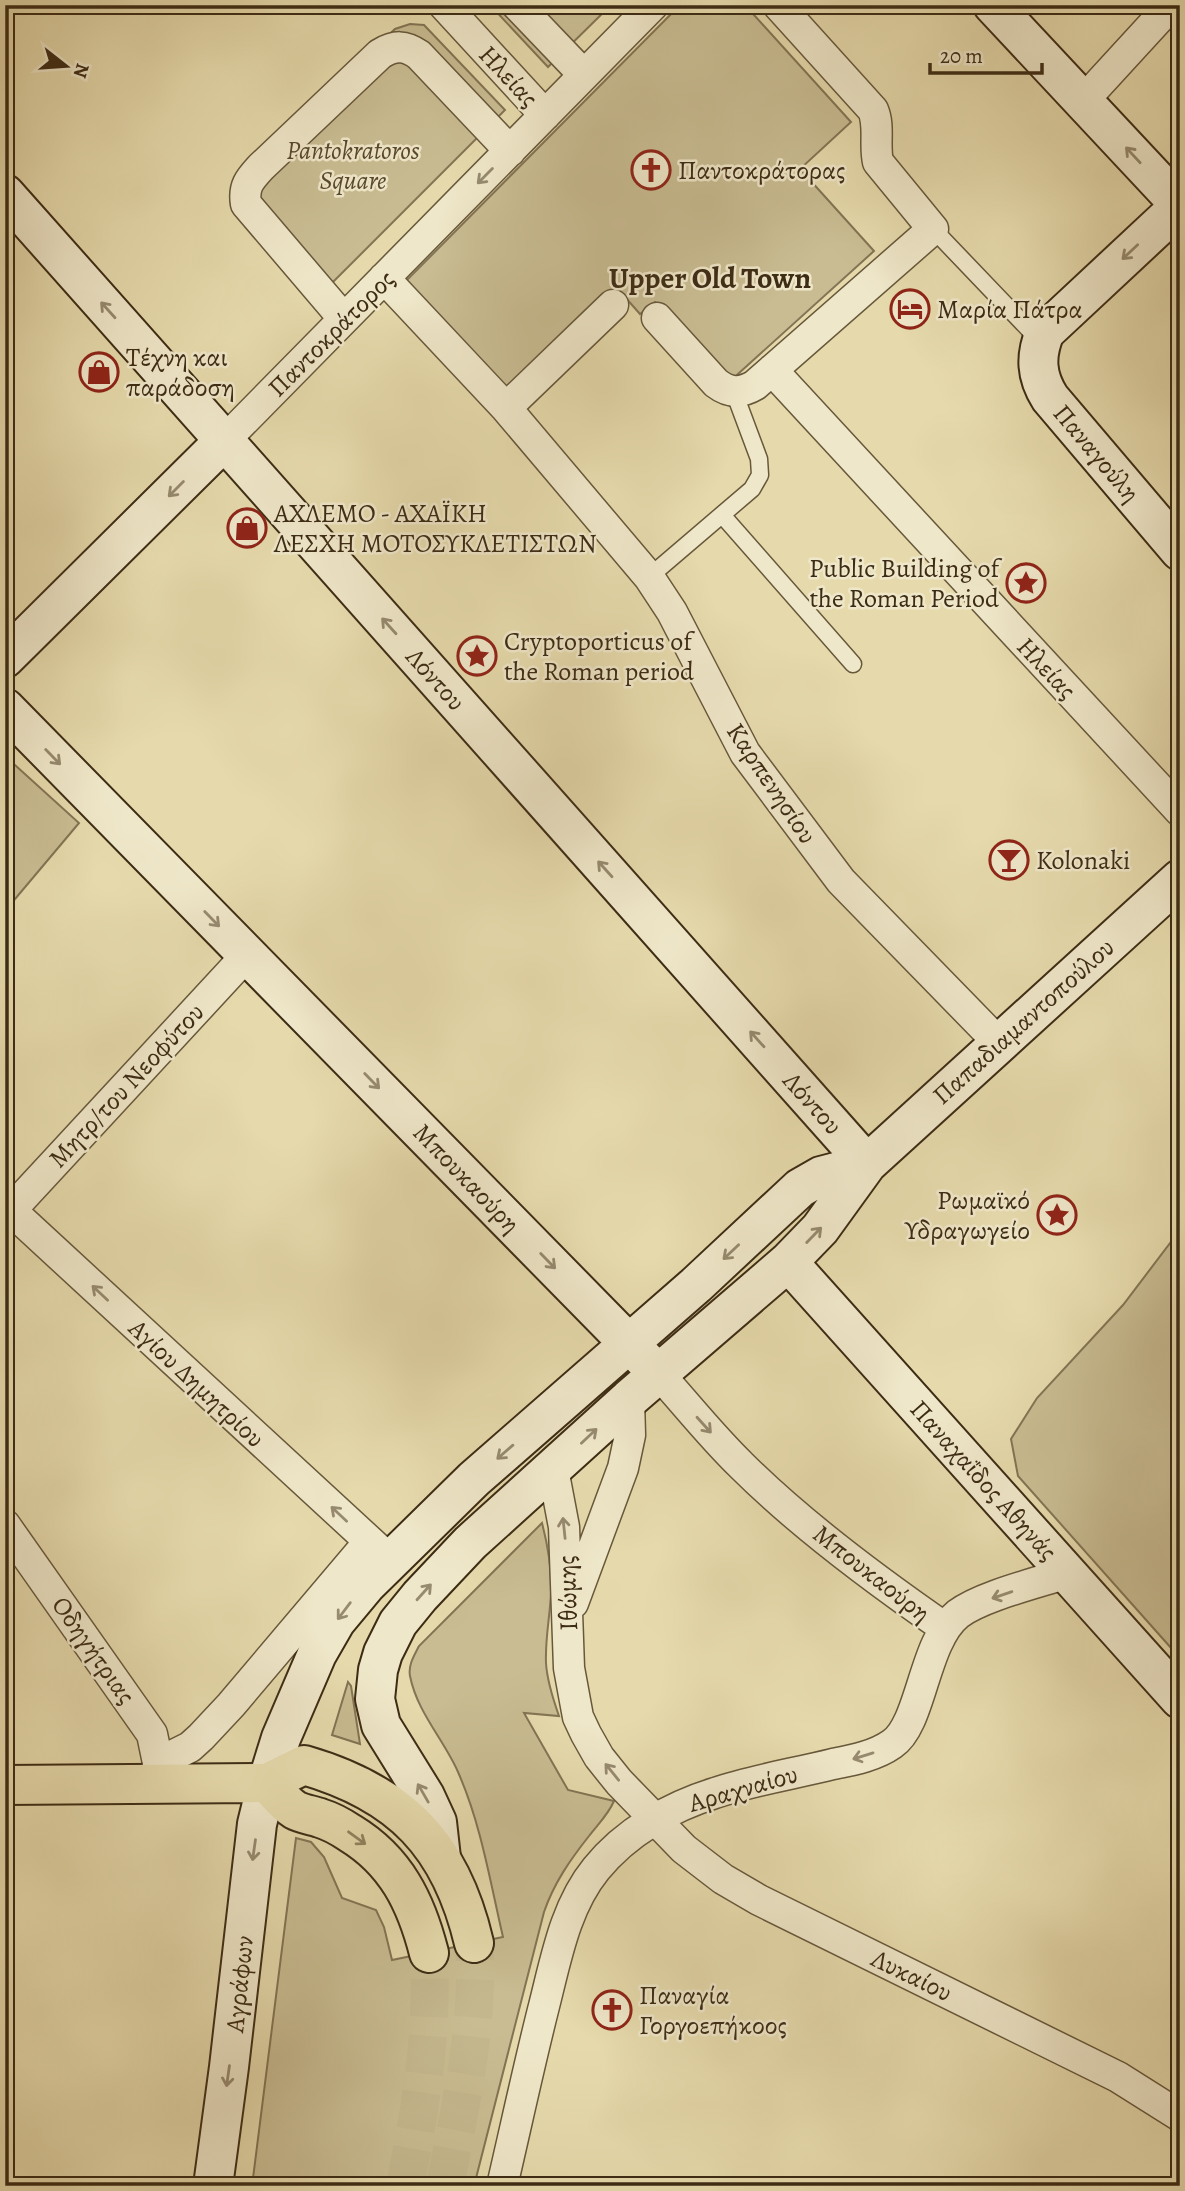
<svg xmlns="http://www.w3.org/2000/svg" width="1185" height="2191" font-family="Alegreya,serif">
<rect width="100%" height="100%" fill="#e6daac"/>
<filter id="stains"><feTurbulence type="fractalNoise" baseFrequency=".00286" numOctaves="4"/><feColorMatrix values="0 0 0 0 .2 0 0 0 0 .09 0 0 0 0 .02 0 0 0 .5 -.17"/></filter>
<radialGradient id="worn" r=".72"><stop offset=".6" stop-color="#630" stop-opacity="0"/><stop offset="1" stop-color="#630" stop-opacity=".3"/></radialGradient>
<!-- green -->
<path fill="#c9bc92" stroke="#837454" stroke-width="2" d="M 490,5 L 611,5 L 548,67 Z
M 680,5 L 745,5 L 851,122 L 800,169 L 874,251 L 728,383 L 655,302 L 640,314 L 617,288 L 504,397 L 402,285 Z
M 410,24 L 424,25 L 505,110 L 328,287 L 237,181 L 395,29 Z
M 5,756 L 79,823 L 5,911 Z
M 1180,1230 L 1180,1658 L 1018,1476 L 1011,1439 L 1037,1398 L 1123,1305 Z
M 542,1523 C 548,1546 552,1569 551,1593 C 550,1616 545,1639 546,1663 C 547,1681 553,1699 559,1716 L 524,1713 L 568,1790 L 614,1801 C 608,1815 598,1824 589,1836 C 570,1860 554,1883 544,1912 L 474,2186 L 252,2186 L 296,1838 L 311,1842 L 324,1857 L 342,1898 L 376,1910 L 384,1927 L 392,1960 L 503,1937 C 490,1881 481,1824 458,1772 C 444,1740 417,1712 410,1676 C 408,1665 414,1656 419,1646 Z
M 348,1682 L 351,1686 L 360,1744 L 332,1735 Z"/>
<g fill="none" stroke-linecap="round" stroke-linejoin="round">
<!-- primary-tunnel -->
<path stroke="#c4b78e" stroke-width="38" stroke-dasharray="38 19" stroke-linecap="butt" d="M 405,2186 C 421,2107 433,2033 429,1953
M 445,2186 C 460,2106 480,2024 474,1943"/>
<!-- lane casing -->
<g stroke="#67583b" stroke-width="19">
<path id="lane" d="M 933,229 L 1041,342
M 723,516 L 853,664
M 649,577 L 752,489 L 760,475 L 759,459 L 734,392"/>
</g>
<!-- street casing -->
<g stroke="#67583b" stroke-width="33">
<path id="street" d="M 444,5 L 545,115
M 517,5 L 584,75
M 1083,101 L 1171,5
M 384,278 L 506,408 L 649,577 L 672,612 L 745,753 L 841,881 L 999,1043
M 657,318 L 716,383 C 729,393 740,394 755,385 L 933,229 L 878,162 C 874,145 880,126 873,110 L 778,5
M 344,319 L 246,204 C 243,186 250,179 261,167 L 380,54 C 395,45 405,45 419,55 L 510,151
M 772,370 L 1180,811
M 506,408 L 613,305
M 224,441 L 653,5
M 5,1205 L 390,1560
M 11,1210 L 247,955
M 659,1374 C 686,1404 712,1437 741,1465 C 800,1524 877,1581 945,1628
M 553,1469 L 564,1527 L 569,1668 L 578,1717 L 586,1734 L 599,1757 L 619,1782 L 684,1849 L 723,1879 L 759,1900 L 1118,2077 L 1180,2116
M 5,1525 L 152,1734 L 158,1763 L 156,1783
M 573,1603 L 623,1468 L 630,1435 L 629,1399
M 158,1763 L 190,1747 L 201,1737 L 231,1705 L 369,1542
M 502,2186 C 516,2126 529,2065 544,2006 C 556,1959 565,1907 596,1869 C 626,1832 670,1807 715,1793 C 753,1780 793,1774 833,1764 C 853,1760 875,1756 892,1744 C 922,1724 923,1642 958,1614 C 982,1596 1037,1583 1067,1573"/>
</g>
<!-- secondary casing -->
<g stroke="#3d2c15" stroke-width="42">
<path id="secondary" d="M 993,5 L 1180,205
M 5,194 L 867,1164
M 1180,206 L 1045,332 C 1035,356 1036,376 1050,398 L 1180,551
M 5,658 L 224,441
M 5,708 L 646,1361
M 788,1262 L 1180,1699
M 441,1858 L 437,1822 L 425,1796 L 381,1725 L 375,1699 L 378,1670 L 383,1653 L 398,1623 L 420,1596 L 470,1543 L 629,1399 L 788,1262 L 820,1229 L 867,1164 L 1180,879
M 213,2186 L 229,2067 L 257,1824 L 267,1783 L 281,1738 L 317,1654 L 336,1621 L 366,1585 L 474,1479 L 696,1285 L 800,1188 L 821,1176 L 867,1164"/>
</g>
<!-- primary casing -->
<g stroke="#3d2c15" stroke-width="42">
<path id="primary" d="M 267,1783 C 276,1792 284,1803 295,1810 C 302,1814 312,1815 320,1818 C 330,1821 341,1827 350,1833 C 396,1861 416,1902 429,1953
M 5,1785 L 267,1783 L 304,1765 C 401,1793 451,1845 474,1943"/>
</g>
<!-- lane -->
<use href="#lane" stroke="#efe7c9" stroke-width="16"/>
<!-- street -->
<use href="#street" stroke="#efe7c9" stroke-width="30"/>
<!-- secondary -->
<use href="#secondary" stroke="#efe7c9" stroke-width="38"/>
<!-- primary -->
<use href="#primary" stroke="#e6daac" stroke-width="38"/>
</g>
<!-- one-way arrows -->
<defs><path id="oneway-shaft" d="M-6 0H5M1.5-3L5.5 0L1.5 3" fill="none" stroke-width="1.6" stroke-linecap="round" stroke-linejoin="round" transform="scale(1.75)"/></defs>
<g stroke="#968a6f">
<use href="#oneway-shaft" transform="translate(1133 155) rotate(-133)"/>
<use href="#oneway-shaft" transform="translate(485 176) rotate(135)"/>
<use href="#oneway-shaft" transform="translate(1130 252) rotate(137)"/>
<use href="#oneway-shaft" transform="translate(108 310) rotate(-132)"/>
<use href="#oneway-shaft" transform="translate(176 489) rotate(135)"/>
<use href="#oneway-shaft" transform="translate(389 626) rotate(-132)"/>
<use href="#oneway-shaft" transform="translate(53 757) rotate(46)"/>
<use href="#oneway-shaft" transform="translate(605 869) rotate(-132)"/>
<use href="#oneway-shaft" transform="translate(212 919) rotate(46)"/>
<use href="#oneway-shaft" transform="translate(757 1039) rotate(-132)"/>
<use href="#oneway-shaft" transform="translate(372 1081) rotate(46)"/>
<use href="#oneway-shaft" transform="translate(814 1235) rotate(-46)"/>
<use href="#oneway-shaft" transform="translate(731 1252) rotate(137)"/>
<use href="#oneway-shaft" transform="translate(548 1261) rotate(46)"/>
<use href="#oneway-shaft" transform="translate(100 1293) rotate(-137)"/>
<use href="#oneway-shaft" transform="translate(704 1425) rotate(48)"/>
<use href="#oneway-shaft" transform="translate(589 1436) rotate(-43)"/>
<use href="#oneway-shaft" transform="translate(505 1452) rotate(139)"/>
<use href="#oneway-shaft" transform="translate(339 1514) rotate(-137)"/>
<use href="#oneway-shaft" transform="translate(564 1528) rotate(-96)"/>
<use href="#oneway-shaft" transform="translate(424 1592) rotate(-48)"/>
<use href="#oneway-shaft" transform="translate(1002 1595) rotate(161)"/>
<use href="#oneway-shaft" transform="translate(344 1611) rotate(127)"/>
<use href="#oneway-shaft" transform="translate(863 1756) rotate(163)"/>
<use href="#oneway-shaft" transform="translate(612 1772) rotate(-129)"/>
<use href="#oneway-shaft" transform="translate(423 1793) rotate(-120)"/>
<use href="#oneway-shaft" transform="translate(254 1850) rotate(98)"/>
<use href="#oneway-shaft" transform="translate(228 2076) rotate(98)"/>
</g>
<use stroke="#928360" href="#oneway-shaft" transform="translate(357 1838) rotate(36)"/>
<!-- icons -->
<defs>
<g id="church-ring" transform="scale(2.0125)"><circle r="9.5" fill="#efe7c9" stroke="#8f2418" stroke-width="1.5"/><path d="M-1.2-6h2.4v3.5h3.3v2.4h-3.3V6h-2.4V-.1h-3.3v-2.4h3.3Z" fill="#8f2418"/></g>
<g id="hotel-ring" transform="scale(2.0125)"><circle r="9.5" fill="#efe7c9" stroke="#8f2418" stroke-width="1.5"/><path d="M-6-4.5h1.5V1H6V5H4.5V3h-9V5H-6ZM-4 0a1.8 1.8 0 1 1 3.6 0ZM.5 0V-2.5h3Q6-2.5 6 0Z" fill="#8f2418"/></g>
<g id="shop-ring" transform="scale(2.0125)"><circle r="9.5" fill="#efe7c9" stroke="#8f2418" stroke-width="1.5"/><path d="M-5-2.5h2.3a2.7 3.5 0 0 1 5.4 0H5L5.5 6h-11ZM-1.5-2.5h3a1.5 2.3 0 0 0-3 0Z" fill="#8f2418"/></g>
<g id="sight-ring" transform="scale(2.0125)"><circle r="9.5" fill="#efe7c9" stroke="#8f2418" stroke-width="1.5"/><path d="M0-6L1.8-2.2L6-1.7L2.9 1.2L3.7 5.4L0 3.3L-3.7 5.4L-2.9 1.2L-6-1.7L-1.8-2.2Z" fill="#8f2418"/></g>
<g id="bar-ring" transform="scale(2.0125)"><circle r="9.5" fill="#efe7c9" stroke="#8f2418" stroke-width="1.5"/><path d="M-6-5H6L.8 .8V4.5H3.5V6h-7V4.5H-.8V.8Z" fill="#8f2418"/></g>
</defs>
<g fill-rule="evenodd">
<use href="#church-ring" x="651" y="170"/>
<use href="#hotel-ring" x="910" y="309"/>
<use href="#shop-ring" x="99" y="372"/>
<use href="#shop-ring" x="247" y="528"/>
<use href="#sight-ring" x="1026" y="583"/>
<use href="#sight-ring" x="477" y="656"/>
<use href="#bar-ring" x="1009" y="860"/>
<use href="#sight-ring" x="1057" y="1215"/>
<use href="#church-ring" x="612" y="2010"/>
</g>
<g text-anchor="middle" stroke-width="5" stroke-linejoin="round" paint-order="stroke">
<!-- street labels -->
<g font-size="26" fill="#3d2c15" stroke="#efe7c9">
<text transform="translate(509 76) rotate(47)" y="9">Ηλείας</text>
<text transform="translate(331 333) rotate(-45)" y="9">Παντοκράτορος</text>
<text transform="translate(1097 453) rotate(50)" y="9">Παναγούλη</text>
<text transform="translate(1047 668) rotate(47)" y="9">Ηλείας</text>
<text transform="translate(436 679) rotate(48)" y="9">Λόντου</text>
<text transform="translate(772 783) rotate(56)" y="9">Καρπενησίου</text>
<text transform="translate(1023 1021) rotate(-42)" y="9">Παπαδιαμαντοπούλου</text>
<text transform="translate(126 1085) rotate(-47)" y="9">Μητρ/του Νεοφύτου</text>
<text transform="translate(813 1103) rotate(48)" y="9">Λόντου</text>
<text transform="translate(467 1178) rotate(46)" y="9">Μπουκαούρη</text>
<text transform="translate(197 1383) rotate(43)" y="9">Αγίου Δημητρίου</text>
<text transform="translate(984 1480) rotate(48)" y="9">Παναχαΐδος Αθηνάς</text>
<text transform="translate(872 1573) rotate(38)" y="9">Μπουκαούρη</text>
<text transform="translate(567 1593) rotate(-92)" y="9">Ιθώμης</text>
<text transform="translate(94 1650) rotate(55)" y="9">Οδηγήτριας</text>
<text transform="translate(743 1788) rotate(-16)" y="9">Αραχναίου</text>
<text transform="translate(912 1975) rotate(26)" y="9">Λυκαίου</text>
<text transform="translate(239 1984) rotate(-84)" y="9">Αγράφων</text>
</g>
<!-- park labels -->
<g font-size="26" font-style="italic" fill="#59492e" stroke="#efe7c9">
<text x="353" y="159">Pantokratoros<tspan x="353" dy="30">Square</tspan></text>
</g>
<!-- poi labels -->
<g font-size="26" fill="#3d2c15" stroke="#efe7c9" text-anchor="start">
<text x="678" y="179">Παντοκράτορας</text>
<text x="937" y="318">Μαρία Πάτρα</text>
<text x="126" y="366">Τέχνη και<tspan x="126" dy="30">παράδοση</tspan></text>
<text x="274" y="522">ΑΧΛΕΜΟ - ΑΧΑΪΚΗ<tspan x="274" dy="30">ΛΕΣΧΗ ΜΟΤΟΣΥΚΛΕΤΙΣΤΩΝ</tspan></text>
<text x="999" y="577" text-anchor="end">Public Building of<tspan x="999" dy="30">the Roman Period</tspan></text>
<text x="504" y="650">Cryptoporticus of<tspan x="504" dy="30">the Roman period</tspan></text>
<text x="1036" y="869">Kolonaki</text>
<text x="1030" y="1209" text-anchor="end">Ρωμαϊκό<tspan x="1030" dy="30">Υδραγωγείο</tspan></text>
<text x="639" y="2004">Παναγία<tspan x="639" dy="30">Γοργοεπήκοος</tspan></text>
</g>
<!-- quarter labels -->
<g font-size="30" font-weight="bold" fill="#3d2c15" stroke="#efe7c9">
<text x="710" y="288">Upper Old Town</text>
</g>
</g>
<!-- margin -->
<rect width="1185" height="2191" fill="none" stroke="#e6daac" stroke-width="28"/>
<rect x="7" y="7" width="1171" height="2177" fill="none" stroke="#3d2c15" stroke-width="3.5"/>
<rect x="14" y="14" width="1157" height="2163" fill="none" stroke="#3d2c15" stroke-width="2"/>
<!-- north arrow -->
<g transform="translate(66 66) rotate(107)" stroke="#efe7c9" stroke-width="5" paint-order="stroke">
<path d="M0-5L12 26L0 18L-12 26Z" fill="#3d2c15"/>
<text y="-10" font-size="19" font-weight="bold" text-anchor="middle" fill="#3d2c15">N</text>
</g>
<!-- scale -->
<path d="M930 63v10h112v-10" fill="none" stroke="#3d2c15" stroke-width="3.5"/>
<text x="940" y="63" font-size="21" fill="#3d2c15" stroke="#efe7c9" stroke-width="5" paint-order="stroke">20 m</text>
<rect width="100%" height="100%" filter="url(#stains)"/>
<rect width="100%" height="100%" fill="url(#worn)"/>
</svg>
